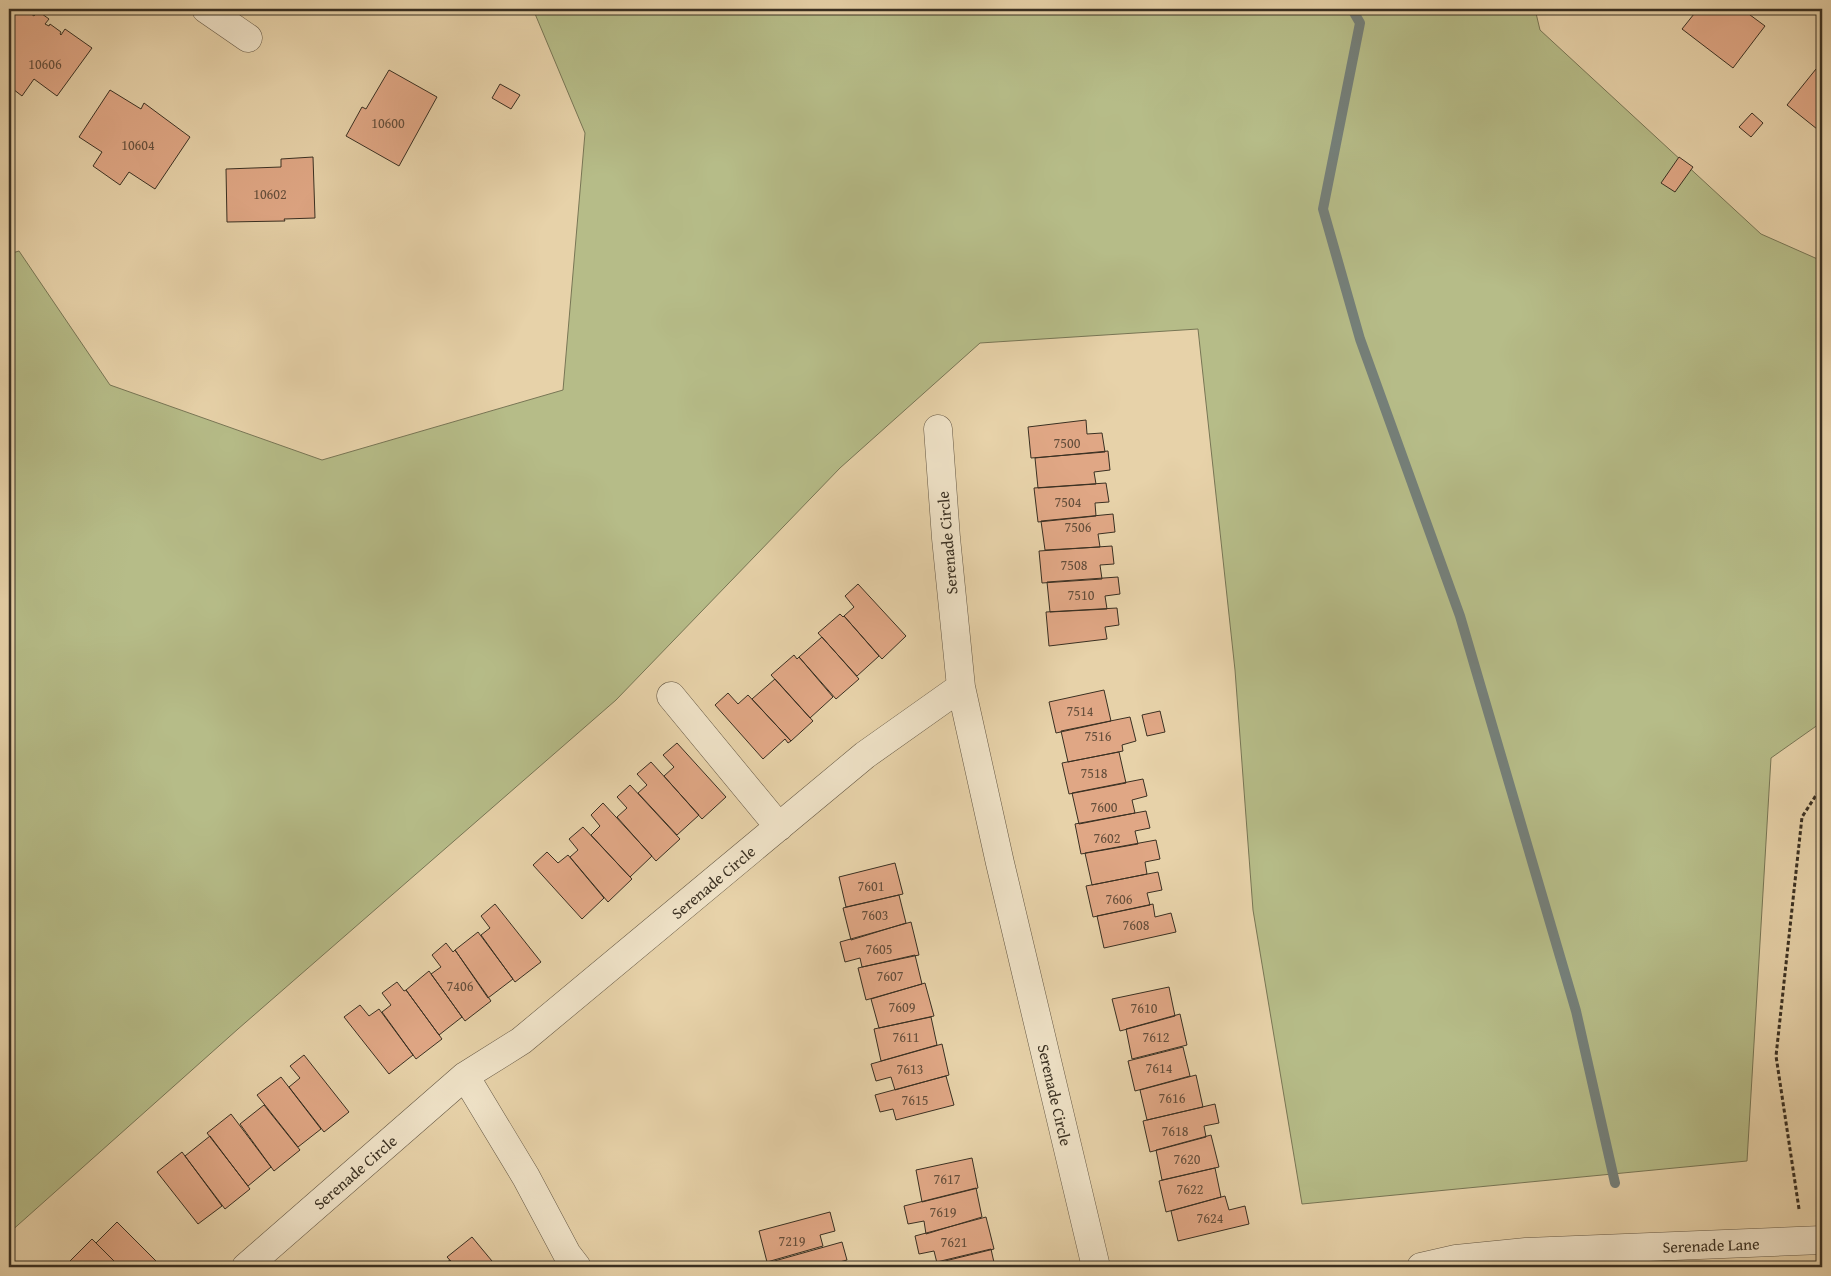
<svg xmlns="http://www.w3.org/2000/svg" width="1831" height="1276" font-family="'Gentium Book Plus',serif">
<rect width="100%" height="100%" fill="#e7d2a9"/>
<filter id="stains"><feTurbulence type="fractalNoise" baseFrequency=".004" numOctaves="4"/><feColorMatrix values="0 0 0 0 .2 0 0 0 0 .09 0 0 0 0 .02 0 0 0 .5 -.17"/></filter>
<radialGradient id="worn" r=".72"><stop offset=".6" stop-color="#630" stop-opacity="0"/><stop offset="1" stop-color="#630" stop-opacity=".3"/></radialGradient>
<!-- green -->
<path fill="#b6bc88" stroke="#787655" d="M 533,9 L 1535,9 L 1540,30 L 1761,234 L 1822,261 L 1822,722 L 1771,758 L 1747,1161 L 1302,1204 L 1253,910 L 1235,670 L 1198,329 L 980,343 L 840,468 L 616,700 L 238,1029 L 9,1233 L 9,254 L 19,251 L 110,385 L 322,460 L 563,390 L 585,133 Z"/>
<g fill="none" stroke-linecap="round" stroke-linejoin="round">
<!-- stream -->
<path stroke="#75807a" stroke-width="10" d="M 1352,9 L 1360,23 L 1323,209 L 1360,339 L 1460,616 L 1576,1011 L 1615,1183"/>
</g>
<!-- building -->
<path fill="#e0a785" stroke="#3a3022" d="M 14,9 L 24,9 L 34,16 L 38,11 L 49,19 L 45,24 L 49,26 L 50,24 L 61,32 L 60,34 L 61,35 L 65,29 L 92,48 L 57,96 L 34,79 L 22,96 L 9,86 L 9,15 Z
M 1698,9 L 1742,9 L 1765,26 L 1733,68 L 1682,29 Z
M 1816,69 L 1822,74 L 1822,133 L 1787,105 Z
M 389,70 L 437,97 L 399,166 L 346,136 L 362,107 L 366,109 Z
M 500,84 L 520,95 L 511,109 L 492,98 Z
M 110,90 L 141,109 L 144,103 L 190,137 L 155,189 L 129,172 L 120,185 L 93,166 L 102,152 L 79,137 Z
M 1752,113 L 1763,123 L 1751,137 L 1739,127 Z
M 313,157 L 315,218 L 284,219 L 285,221 L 227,222 L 226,169 L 281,167 L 281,159 Z
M 1679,157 L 1693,167 L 1675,192 L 1661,183 Z
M 1086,420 L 1087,434 L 1102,433 L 1105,452 L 1031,458 L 1028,427 Z
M 1108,451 L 1110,470 L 1094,472 L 1096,484 L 1038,488 L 1035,458 Z
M 1106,483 L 1109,502 L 1095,503 L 1096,516 L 1038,522 L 1034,488 Z
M 1113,514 L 1115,532 L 1098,534 L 1100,547 L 1045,550 L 1041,521 Z
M 1112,546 L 1114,564 L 1100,565 L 1102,579 L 1042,583 L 1039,551 Z
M 1118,577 L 1120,594 L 1105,596 L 1107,609 L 1050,612 L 1047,582 Z
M 858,584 L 906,636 L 882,659 L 844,616 L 854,607 L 845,596 Z
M 1117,608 L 1119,625 L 1105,627 L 1107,639 L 1049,646 L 1046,612 Z
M 840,614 L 843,617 L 844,616 L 879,656 L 857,676 L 818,633 Z
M 822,637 L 859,679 L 836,699 L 799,657 Z
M 794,655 L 797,659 L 799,657 L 833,697 L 810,718 L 771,675 Z
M 775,679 L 813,721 L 791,741 L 752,699 Z
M 1104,690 L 1111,721 L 1056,733 L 1049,702 Z
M 728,693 L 738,704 L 748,695 L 791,741 L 788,743 L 785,739 L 763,759 L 715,705 Z
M 1160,711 L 1165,732 L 1147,736 L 1142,715 Z
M 1130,717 L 1136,741 L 1122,745 L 1123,751 L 1068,762 L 1061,731 Z
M 677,743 L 726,797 L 702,819 L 664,776 L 674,767 L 663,755 Z
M 1119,752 L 1126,783 L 1069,794 L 1062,763 Z
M 651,762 L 699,815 L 677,835 L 638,793 L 647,785 L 637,774 Z
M 1143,779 L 1147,796 L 1132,800 L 1135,813 L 1079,824 L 1072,793 Z
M 630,785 L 680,839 L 656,861 L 617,817 L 627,808 L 617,797 Z
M 603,803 L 652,856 L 630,877 L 591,835 L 600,826 L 591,815 Z
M 1146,811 L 1150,828 L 1135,831 L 1138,844 L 1081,854 L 1075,824 Z
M 583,827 L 632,879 L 608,902 L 570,857 L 578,850 L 569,839 Z
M 1156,840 L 1160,859 L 1145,862 L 1147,874 L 1092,885 L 1085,853 Z
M 547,852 L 558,863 L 568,855 L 604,898 L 582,919 L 533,865 Z
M 895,863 L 903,894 L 846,907 L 839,877 Z
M 1158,872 L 1162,890 L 1147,893 L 1150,905 L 1093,917 L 1086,886 Z
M 899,895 L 906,923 L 851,940 L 843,908 Z
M 495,904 L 541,962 L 515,982 L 481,935 L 490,928 L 481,916 Z
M 1153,904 L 1155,917 L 1171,913 L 1176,932 L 1104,948 L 1097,916 Z
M 911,922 L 919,955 L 862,967 L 860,958 L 845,962 L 840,942 Z
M 478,932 L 513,979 L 488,998 L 455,950 Z
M 446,943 L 453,952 L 455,950 L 491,1001 L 465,1021 L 431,974 L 441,967 L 432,955 Z
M 915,955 L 922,984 L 866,1000 L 858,968 Z
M 429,971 L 462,1017 L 439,1035 L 406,990 Z
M 397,982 L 404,991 L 406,990 L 442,1039 L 416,1059 L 382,1012 L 391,1005 L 382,993 Z
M 925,983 L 934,1016 L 879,1028 L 871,999 Z
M 1169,987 L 1175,1016 L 1120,1031 L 1112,999 Z
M 360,1005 L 369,1016 L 379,1009 L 413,1055 L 389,1074 L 344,1017 Z
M 1180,1014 L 1187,1045 L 1132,1059 L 1126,1029 Z
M 931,1017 L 937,1045 L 881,1061 L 874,1029 Z
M 942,1044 L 949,1075 L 895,1090 L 891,1077 L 876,1081 L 871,1064 Z
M 1183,1047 L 1190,1076 L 1135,1091 L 1128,1061 Z
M 304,1055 L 349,1112 L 324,1132 L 289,1087 L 300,1078 L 290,1066 Z
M 1196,1075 L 1203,1107 L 1147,1120 L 1140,1090 Z
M 946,1076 L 954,1105 L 896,1120 L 893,1109 L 880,1112 L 875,1095 Z
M 281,1077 L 321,1129 L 298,1147 L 257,1095 Z
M 1215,1104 L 1219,1123 L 1204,1126 L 1206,1137 L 1150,1152 L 1143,1121 Z
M 264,1105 L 300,1150 L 274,1171 L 240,1124 Z
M 231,1114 L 271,1167 L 248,1186 L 207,1133 Z
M 1211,1135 L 1219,1167 L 1162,1180 L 1156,1150 Z
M 210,1136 L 250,1189 L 225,1209 L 185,1156 Z
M 182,1152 L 222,1206 L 198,1224 L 157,1172 Z
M 972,1158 L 978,1188 L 922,1202 L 916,1170 Z
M 1215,1168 L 1221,1197 L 1166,1212 L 1159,1181 Z
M 976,1188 L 982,1217 L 926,1234 L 924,1221 L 908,1224 L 904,1206 Z
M 1225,1196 L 1229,1210 L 1245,1206 L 1249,1224 L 1178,1241 L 1171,1211 Z
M 830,1212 L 835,1231 L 820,1235 L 823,1246 L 767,1262 L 759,1231 Z
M 986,1217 L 994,1249 L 937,1263 L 934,1251 L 919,1254 L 915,1236 Z
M 117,1222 L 157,1262 L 152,1267 L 120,1267 L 96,1243 Z
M 472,1237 L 497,1267 L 456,1267 L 447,1257 Z
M 92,1239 L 120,1267 L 76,1267 L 70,1261 Z
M 842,1242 L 847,1260 L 832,1264 L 832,1267 L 773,1267 L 771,1262 Z
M 991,1249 L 995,1267 L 920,1267 L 920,1266 Z
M 450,1260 L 456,1267 L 440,1267 Z"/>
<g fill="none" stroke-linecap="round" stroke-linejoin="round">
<!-- street casing -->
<g stroke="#655844" stroke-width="29">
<path id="street" d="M 206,9 L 248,38
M 938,429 L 946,538 L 961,687 L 1000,863 L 1096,1267
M 671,696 L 779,827
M 465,1076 L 526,1177 L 567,1254 L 577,1267
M 246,1267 L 465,1076 L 521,1041 L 865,755 L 961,687
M 1421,1267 L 1456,1259 L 1526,1252 L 1822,1240"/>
</g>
<!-- path -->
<path stroke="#3a3022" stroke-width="3" stroke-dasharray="4 2.5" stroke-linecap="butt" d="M 1799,1209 L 1776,1056 L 1802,817 L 1822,786"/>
<!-- street -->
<use href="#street" stroke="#efe2c7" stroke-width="28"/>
</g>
<g text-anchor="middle" stroke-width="4" stroke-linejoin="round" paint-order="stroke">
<!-- number labels -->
<g font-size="14" fill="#644e3b">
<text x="45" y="69">10606</text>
<text x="388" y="128">10600</text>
<text x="138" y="150">10604</text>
<text x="270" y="199">10602</text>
<text x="1067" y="448">7500</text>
<text x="1068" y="507">7504</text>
<text x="1078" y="532">7506</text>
<text x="1074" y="570">7508</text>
<text x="1081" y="600">7510</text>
<text x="1080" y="716">7514</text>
<text x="1098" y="741">7516</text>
<text x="1094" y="778">7518</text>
<text x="1104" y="812">7600</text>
<text x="1107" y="843">7602</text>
<text x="871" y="891">7601</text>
<text x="1119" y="904">7606</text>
<text x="875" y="920">7603</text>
<text x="1136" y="930">7608</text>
<text x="879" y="954">7605</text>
<text x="890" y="981">7607</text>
<text x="460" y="991">7406</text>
<text x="902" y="1012">7609</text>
<text x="1144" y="1013">7610</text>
<text x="906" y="1042">7611</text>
<text x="1156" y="1042">7612</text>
<text x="1159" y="1073">7614</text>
<text x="910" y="1074">7613</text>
<text x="1172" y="1103">7616</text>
<text x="915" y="1105">7615</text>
<text x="1175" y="1136">7618</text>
<text x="1187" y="1164">7620</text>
<text x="947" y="1184">7617</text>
<text x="1190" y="1194">7622</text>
<text x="943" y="1217">7619</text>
<text x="1210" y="1223">7624</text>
<text x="792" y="1246">7219</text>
<text x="954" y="1247">7621</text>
</g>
<!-- street labels -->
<g font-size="16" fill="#3a3022" stroke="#efe2c7">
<text transform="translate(947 543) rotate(-95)" y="6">Serenade Circle</text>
<text transform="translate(713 882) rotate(-40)" y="6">Serenade Circle</text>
<text transform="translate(1055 1095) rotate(77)" y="6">Serenade Circle</text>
<text transform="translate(355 1172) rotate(-41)" y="6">Serenade Circle</text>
<text transform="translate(1711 1245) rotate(-2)" y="6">Serenade Lane</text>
</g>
</g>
<!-- margin -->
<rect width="1831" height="1276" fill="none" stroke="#e7d2a9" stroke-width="30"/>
<rect x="10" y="10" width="1811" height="1256" fill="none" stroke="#3a3022" stroke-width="2.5"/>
<rect x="15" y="15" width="1801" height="1246" fill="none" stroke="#3a3022"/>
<rect width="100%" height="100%" filter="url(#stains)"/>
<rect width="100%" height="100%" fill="url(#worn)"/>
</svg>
